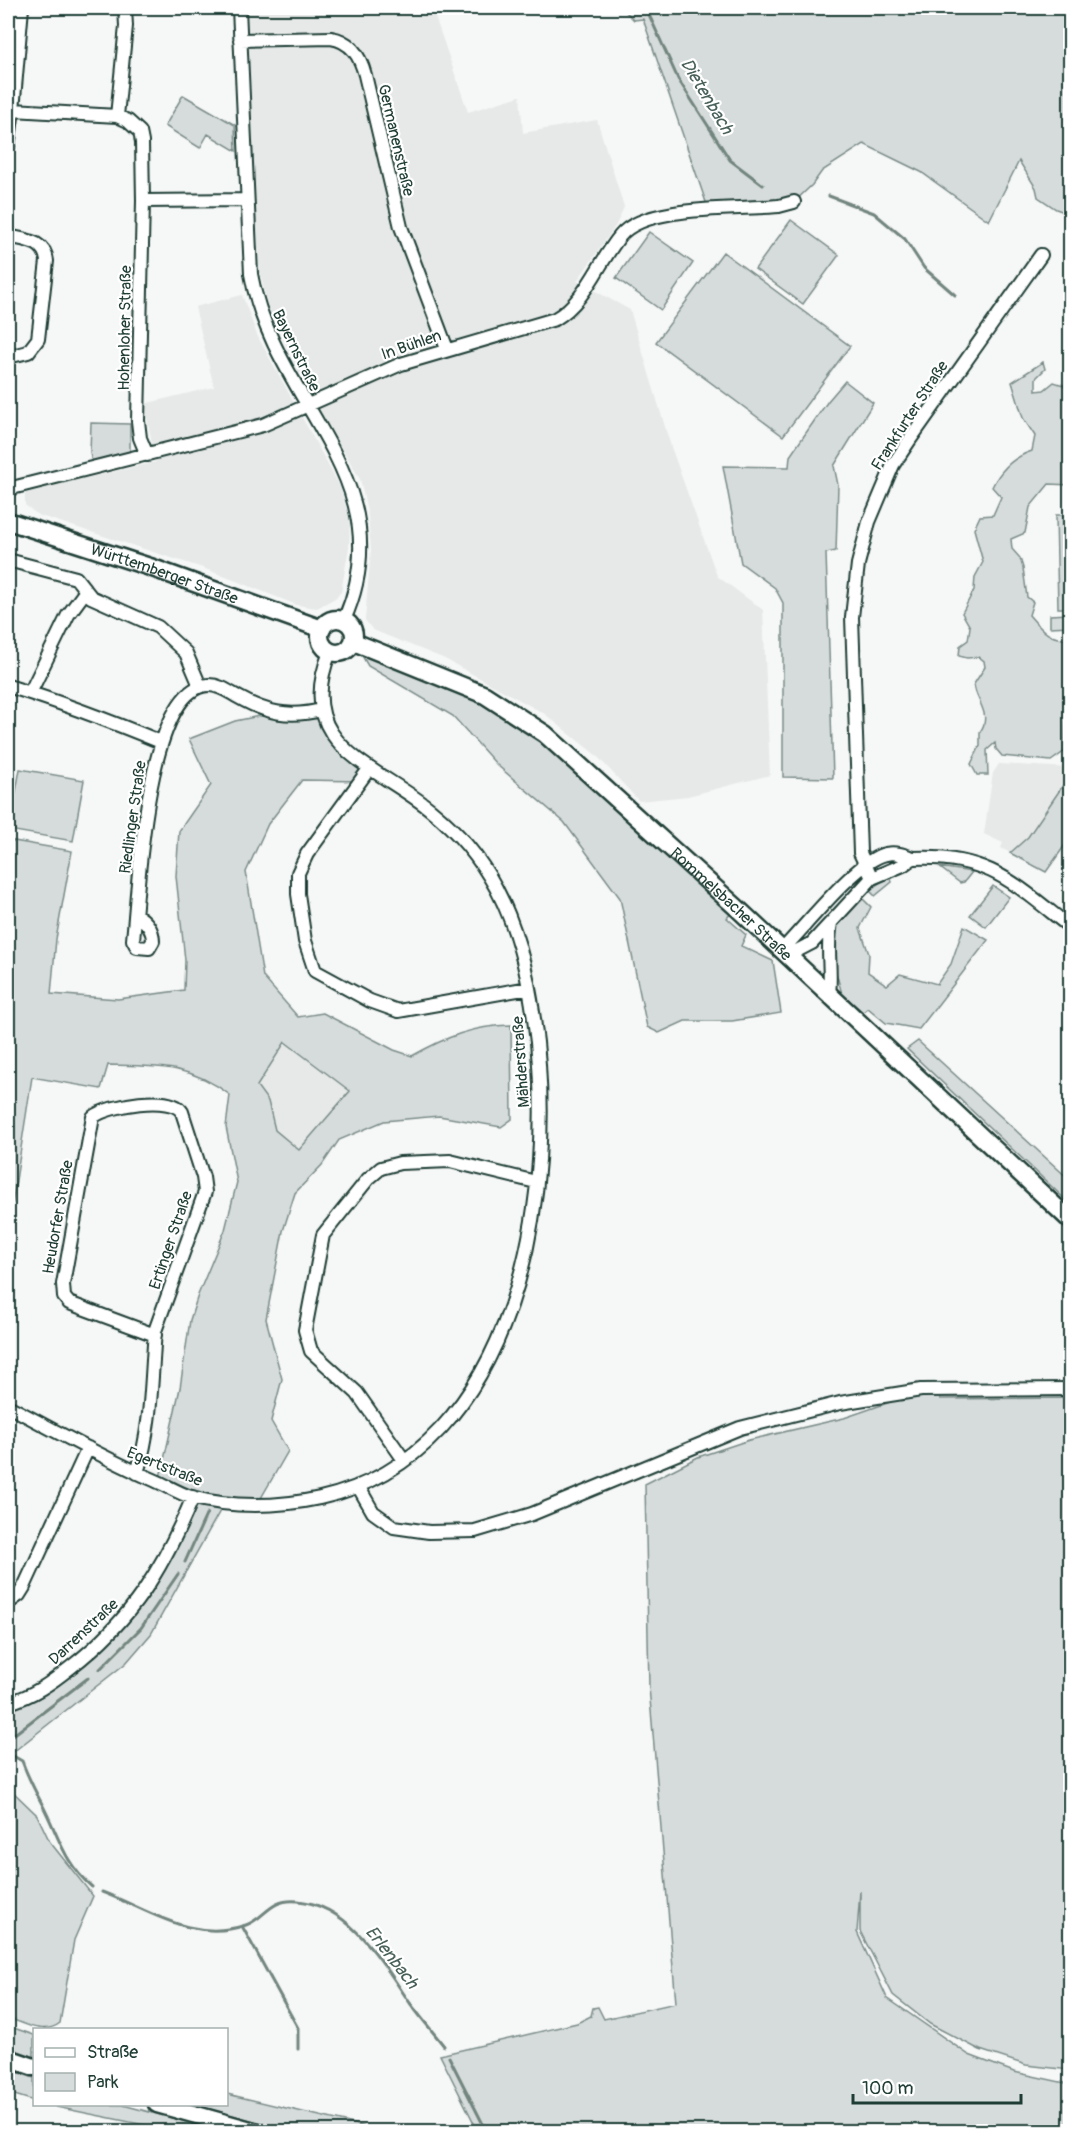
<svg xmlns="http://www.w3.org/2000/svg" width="1078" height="2139" font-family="Pangolin,sans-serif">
<rect width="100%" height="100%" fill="#f6f7f7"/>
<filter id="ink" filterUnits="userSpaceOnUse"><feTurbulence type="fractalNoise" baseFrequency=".0167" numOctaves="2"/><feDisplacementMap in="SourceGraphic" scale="12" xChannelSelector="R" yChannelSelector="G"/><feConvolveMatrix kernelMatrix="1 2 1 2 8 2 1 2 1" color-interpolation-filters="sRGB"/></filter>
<g filter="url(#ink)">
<!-- built -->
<path fill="#e6e9e8" d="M 247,8 L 432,8 L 468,112 L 520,96 L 523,133 L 597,120 L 624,207 L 616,225 L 577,281 L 630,310 L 671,447 L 717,576 L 763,610 L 770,775 L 688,796 L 639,801 L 597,756 L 545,714 L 445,659 L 373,630 L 365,620 L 371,549 L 368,516 L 360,479 L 310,394 L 268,308 L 260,272 L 256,221 Z
M 242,295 L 257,335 L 340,487 L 350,521 L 349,547 L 341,592 L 335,598 L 317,608 L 297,605 L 203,568 L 38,515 L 25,505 L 25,492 L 156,462 L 144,404 L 214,387 L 195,307 Z
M 999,764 L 1070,768 L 1070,838 L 1046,872 L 1001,848 L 1003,843 L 984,834 L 993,773 Z
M 285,1042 L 350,1091 L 299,1150 L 275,1130 L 268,1101 L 257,1086 Z"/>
<!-- green -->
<path fill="#d6dcdb" stroke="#7a8c88" stroke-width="1.5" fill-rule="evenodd" d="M 622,8 L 1070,8 L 1070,214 L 1056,209 L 1038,197 L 1036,188 L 1019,161 L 989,221 L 921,172 L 864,144 L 822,171 L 812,185 L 794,202 L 709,211 L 643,19 L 634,20 Z
M 183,95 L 235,125 L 236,151 L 208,134 L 200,148 L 165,126 Z
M 791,220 L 839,255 L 803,304 L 755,269 Z
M 649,232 L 693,263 L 661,310 L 616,278 Z
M 723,252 L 850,346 L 783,436 L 656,342 Z
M 1043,362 L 1045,369 L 1036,378 L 1036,391 L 1044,390 L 1054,382 L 1070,387 L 1070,485 L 1049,484 L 1030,507 L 1025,533 L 1011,539 L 1012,549 L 1020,558 L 1023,568 L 1027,597 L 1033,602 L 1029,615 C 1042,630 1049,640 1070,639 L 1070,661 L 1067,662 L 1065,751 L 1051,761 L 1002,756 L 996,749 L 995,743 L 987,750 L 988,775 L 977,775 L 971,764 L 980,746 L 980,732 C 993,714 975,701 974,684 L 985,667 L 984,661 L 979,657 L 967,658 L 959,656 L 960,646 L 968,640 L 970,627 L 962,613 L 974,590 L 975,577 L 983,562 L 974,529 L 980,516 L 993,515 L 1001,497 L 992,487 C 1001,469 1013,457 1032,451 L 1035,436 L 1023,418 L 1012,382 Z
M 845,381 L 873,403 L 834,466 L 838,485 L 836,551 L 826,553 L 833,778 L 783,777 L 783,603 L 775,588 L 741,563 L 723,466 L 789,467 L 790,456 L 828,401 Z
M 91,423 L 130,424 L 130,453 L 92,462 L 90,453 Z
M 1056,515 L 1063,515 L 1065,608 L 1058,608 Z
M 1070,614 L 1070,626 L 1050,627 L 1050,615 Z
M 354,642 L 497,701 L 736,907 L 727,918 L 746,935 L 741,946 L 773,961 L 781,1013 L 732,1021 L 685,1021 L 659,1033 L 647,1027 L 620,898 L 564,822 L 497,765 L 453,716 L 368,666 Z
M 321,710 L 369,769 L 361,781 L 302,780 L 268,824 L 246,872 L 263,977 L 298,1017 L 323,1013 L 394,1050 L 412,1056 C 446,1037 472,1026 511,1025 L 512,1119 L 501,1127 L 439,1116 L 384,1121 L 339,1140 L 322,1165 L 295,1193 L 283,1231 L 266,1319 L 282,1379 L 271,1421 L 288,1451 L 257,1505 L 225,1502 L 151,1634 L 126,1663 L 8,1756 L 8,1703 L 31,1695 L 127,1614 L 193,1498 L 159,1482 L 180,1388 L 190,1320 L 198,1295 L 225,1230 L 237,1182 L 226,1127 L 230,1095 C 191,1064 155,1066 108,1065 L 101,1089 L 32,1077 L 8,1232 L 8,840 L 72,851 L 56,939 L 51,994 L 118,999 L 184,990 L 185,960 L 176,876 L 179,831 L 211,785 L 189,739 L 235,721 L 274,713 ZM 285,1042 L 350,1091 L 299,1150 L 275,1130 L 268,1101 L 257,1086 Z
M 20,769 L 84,780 L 73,841 L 9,830 Z
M 1070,775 L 1070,838 L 1046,872 L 1010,853 L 1028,837 Z
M 939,867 L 972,872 L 964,882 L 960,883 Z
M 890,876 L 892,882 L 875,896 L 869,890 Z
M 993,886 L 1009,897 L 986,927 L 970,915 Z
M 862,898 L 871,907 L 860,928 L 869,954 L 868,972 L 887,985 L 900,974 L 937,984 L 951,964 L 964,926 L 988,940 L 919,1029 L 886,1023 L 868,1008 L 863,1012 L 842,994 L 831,954 L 832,938 L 838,924 Z
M 918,1041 L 1070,1180 L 1070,1204 L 907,1049 Z
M 8,1286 L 14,1293 L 8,1332 Z
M 922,1391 L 940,1391 L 940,1399 L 1070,1398 L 1070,2070 L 1026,2065 L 980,2050 L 930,2024 L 893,1995 L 860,1931 L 860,1891 L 857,1932 L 887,1998 L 969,2055 L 1014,2072 L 1070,2084 L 1070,2131 L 478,2131 L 440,2055 L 577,2023 L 591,2016 L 593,2008 L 598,2007 L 604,2019 L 676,2003 L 649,1687 L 645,1484 L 698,1457 L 749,1440 L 844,1418 Z
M 8,1787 L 37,1815 L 50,1842 L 93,1896 L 74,1940 L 60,2023 C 44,2036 24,2023 8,2018 Z
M 8,2026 L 34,2035 L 34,2057 L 8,2048 Z
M 8,2069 L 34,2078 L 34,2101 L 8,2093 Z
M 227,2094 L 383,2131 L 292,2131 L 194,2105 L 226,2104 Z
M 57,2104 L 123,2105 L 221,2131 L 174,2131 L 56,2107 Z"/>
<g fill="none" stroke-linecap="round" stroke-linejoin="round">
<!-- stream -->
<path stroke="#72857f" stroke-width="3" d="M 646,8 L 678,79 L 730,160 L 763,185
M 829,196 L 874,213 L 905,239 L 924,268 L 955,295
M 185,1562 L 207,1513
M 100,1669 L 141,1628 L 178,1574
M 8,1739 L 88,1678
M 8,1753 L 22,1761 C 28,1777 34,1789 42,1804 C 59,1836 63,1862 92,1887
M 102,1892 C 150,1910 191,1943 246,1925 C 266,1918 269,1898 298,1901 C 351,1906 383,1964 410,2003 C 421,2018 433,2032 444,2046
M 242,1926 L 298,2028 L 298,2049
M 449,2057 L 487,2132"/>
<!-- minor casing -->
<g stroke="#1f3d34" stroke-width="16">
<path id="minor" d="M 239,8 L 251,274 C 273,403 406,480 344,620
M 240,40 L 331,38 C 351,41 360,56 365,75 L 401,227 L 447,349
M 13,110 L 22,8
M 117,116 L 126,26 L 125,8
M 8,147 L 13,110 L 117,116 L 128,121 L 140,132 L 142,142 L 143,201 L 246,200
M 143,201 L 138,421 L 140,438 L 147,455
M 8,236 C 24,240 45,240 47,261 L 38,339 L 28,352 L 8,357
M 8,489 L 263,425 L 401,364 L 555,319 C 586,301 598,263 620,236 C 645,204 740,210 779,206 L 794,202
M 8,560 L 76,578 L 91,597 L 158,627 L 186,653 L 200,686
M 8,686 C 60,702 110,721 161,742
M 30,693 L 68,615 L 85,592
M 369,769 L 307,854 L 298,873 L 298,894 L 305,941 L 315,971 L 370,1001 L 398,1011 L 529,988
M 913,858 C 988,854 1015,884 1070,927
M 872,878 L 860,853 L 852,617 L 858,564 L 869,522 L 893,465 L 911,438 L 1041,255
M 136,915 C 146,920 153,930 153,941 L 149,948 L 137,947 L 133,940 C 138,892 146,686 209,685 C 220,685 229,692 238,697 C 266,713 289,718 321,710
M 782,950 C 804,928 858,859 886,854 C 896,852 904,855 913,858 L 903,865 L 872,878 L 812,943 L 787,956
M 829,994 C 832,970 826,948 831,923
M 8,1406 C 56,1431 103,1458 154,1480 C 166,1485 178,1493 191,1497 C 231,1508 279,1507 320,1498 C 519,1454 559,1188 534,1019 C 528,974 518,929 496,888 C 480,858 458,832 431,810 C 375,764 292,746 330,652
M 404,1460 L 357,1393 L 311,1351 L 305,1330 L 323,1235 L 368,1179 L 381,1168 L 400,1163 L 450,1161 L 536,1182
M 137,1473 C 152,1426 151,1379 155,1331 L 205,1192 L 203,1177 L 182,1112 C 172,1094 108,1105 93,1117 L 63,1284 L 64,1297 L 69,1303 L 155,1335
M 358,1486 L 373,1512 L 394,1527 L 429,1532 L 475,1531 L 532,1514 L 740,1428 L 840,1403 L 921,1390 L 1070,1389
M 8,1603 L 19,1595 L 24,1587 L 88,1448
M 8,1703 C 33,1696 51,1683 71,1667 C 133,1619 163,1568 193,1497"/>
</g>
<!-- major casing -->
<g stroke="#1f3d34" stroke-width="21">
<g id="major">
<path id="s1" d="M 8,521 L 150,567 L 322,629"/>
<circle cx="337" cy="636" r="17"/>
<path id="s2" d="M 354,642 L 485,695 L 545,734 L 736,907 L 1070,1220"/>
<path d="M 8,2058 L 34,2067"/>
<path d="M 157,2104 L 258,2132"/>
</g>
</g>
<!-- minor -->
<use href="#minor" stroke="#fff" stroke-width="12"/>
<!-- major -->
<use href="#major" stroke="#fff" stroke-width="16"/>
</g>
</g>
<g text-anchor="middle" stroke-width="4.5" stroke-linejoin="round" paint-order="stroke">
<!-- street labels -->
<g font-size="16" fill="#1f3d34" stroke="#fff">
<text transform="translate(397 140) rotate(77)" y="6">Germanenstraße</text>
<text transform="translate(124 328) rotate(-89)" y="6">Hohenloher Straße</text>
<text transform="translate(411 344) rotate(-19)" y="6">In Bühlen</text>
<text transform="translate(297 350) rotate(64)" y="6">Bayernstraße</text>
<text transform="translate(909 415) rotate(-57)" y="6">Frankfurter Straße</text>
<text dy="6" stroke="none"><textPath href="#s1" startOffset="165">Württemberger Straße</textPath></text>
<text transform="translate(132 817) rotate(-82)" y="6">Riedlinger Straße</text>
<text dy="6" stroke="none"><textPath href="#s2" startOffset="465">Rommelsbacher Straße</textPath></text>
<text transform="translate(520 1062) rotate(-94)" y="6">Mähderstraße</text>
<text transform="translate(57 1217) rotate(-80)" y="6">Heudorfer Straße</text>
<text transform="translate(170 1240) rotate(-71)" y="6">Ertinger Straße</text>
<text transform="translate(165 1466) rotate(22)" y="6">Egertstraße</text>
<text transform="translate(83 1631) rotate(-43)" y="6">Darrenstraße</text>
</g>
<!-- water labels -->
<g font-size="18" font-style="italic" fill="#49615a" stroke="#fff">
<text transform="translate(707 96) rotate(59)" y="6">Dietenbach</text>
<text transform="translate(392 1957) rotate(52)" y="6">Erlenbach</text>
</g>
</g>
<!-- margin -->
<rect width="1078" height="2139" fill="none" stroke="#fff" stroke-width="30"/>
<rect x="15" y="15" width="1048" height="2109" fill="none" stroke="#1f3d34" stroke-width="2" filter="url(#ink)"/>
<!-- legend -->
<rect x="33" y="2028" width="195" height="78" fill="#ffffff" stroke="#a5b1ae" stroke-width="1.5"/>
<rect x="45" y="2048" width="30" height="9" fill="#ffffff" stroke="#a5b1ae" stroke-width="1.5"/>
<text x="87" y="2058" font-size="18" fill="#1f3d34">Straße</text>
<rect x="45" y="2073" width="30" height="18" fill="#d6dcdb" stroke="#a5b1ae" stroke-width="1.5"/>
<text x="87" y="2088" font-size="18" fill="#1f3d34">Park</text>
<!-- scale -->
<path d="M853 2094v9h168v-9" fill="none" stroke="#1f3d34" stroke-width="3"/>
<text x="862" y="2094" font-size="18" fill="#1f3d34" stroke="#ffffff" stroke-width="4.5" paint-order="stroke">100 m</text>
</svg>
